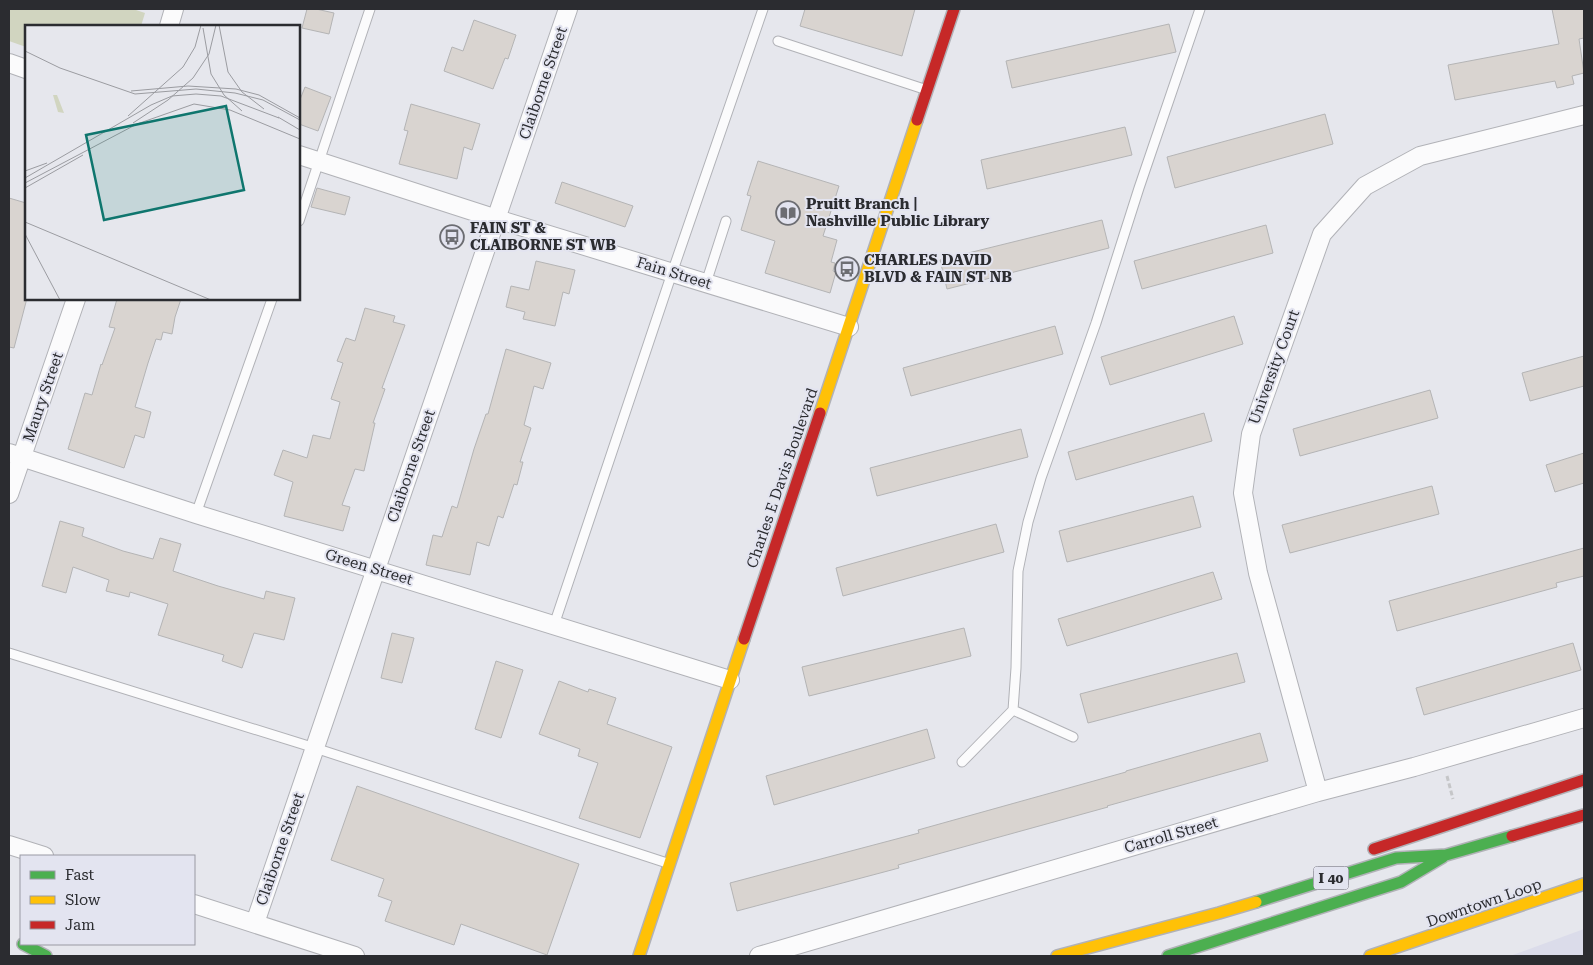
<svg xmlns="http://www.w3.org/2000/svg" width="1593" height="965" font-family="'Roboto Serif',serif">
<rect width="100%" height="100%" fill="#e6e7ed"/>
<!-- built -->
<path fill="#dbdcea" d="M 1584,929 L 1584,956 L 1510,956 Z"/>
<!-- green -->
<path fill="#d1d5c0" d="M 9,9 L 133,9 L 145,13 L 141,26 L 26,26 L 26,47 L 9,41 Z"/>
<!-- building -->
<path fill="#d9d4d0" stroke="#b4b4b5" d="M 307,9 L 316,9 L 334,13 L 329,34 L 302,28 Z
M 805,9 L 915,9 L 902,56 L 800,26 Z
M 1552,9 L 1584,9 L 1584,38 L 1579,39 L 1584,73 L 1572,76 L 1574,84 L 1557,88 L 1555,81 L 1455,100 L 1448,65 L 1559,44 Z
M 474,20 L 516,35 L 508,59 L 505,58 L 493,89 L 444,71 L 452,47 L 463,51 Z
M 1169,24 L 1176,52 L 1012,88 L 1006,61 Z
M 305,87 L 331,97 L 318,131 L 299,124 L 299,102 Z
M 411,104 L 480,124 L 472,150 L 464,147 L 457,179 L 399,164 L 408,131 L 404,130 Z
M 1325,114 L 1333,144 L 1175,188 L 1167,157 Z
M 1125,127 L 1132,155 L 987,189 L 981,160 Z
M 758,161 L 839,186 L 823,236 L 837,240 L 831,262 L 835,263 L 833,271 L 836,272 L 830,293 L 765,273 L 775,241 L 741,230 L 751,196 L 747,195 Z
M 562,182 L 633,206 L 625,227 L 555,203 Z
M 317,188 L 350,197 L 345,215 L 311,207 Z
M 9,198 L 26,203 L 26,302 L 14,348 L 9,347 Z
M 1102,220 L 1109,248 L 947,289 L 940,260 Z
M 1266,225 L 1273,253 L 1142,289 L 1134,261 Z
M 536,261 L 575,270 L 569,294 L 563,292 L 555,326 L 523,319 L 525,312 L 506,307 L 511,286 L 529,290 Z
M 117,299 L 181,299 L 175,317 L 172,334 L 163,332 L 161,340 L 156,339 L 148,363 L 135,407 L 151,412 L 144,438 L 135,435 L 124,468 L 68,449 L 85,393 L 92,395 L 101,364 L 102,365 L 115,328 L 109,327 Z
M 365,308 L 395,316 L 393,322 L 405,325 L 382,388 L 385,389 L 373,423 L 375,423 L 364,471 L 355,469 L 342,505 L 350,507 L 343,531 L 284,516 L 293,482 L 274,475 L 283,450 L 307,458 L 313,435 L 330,439 L 340,402 L 331,399 L 343,363 L 337,361 L 346,338 L 355,341 Z
M 1234,316 L 1243,344 L 1110,385 L 1101,357 Z
M 1055,326 L 1063,354 L 911,396 L 903,368 Z
M 506,349 L 551,363 L 543,389 L 534,386 L 524,425 L 531,428 L 520,462 L 523,462 L 517,485 L 514,484 L 503,518 L 498,516 L 489,546 L 477,542 L 470,575 L 426,565 L 433,535 L 442,537 L 452,506 L 457,508 L 474,449 L 486,414 L 488,414 Z
M 1584,356 L 1584,386 L 1530,401 L 1522,373 Z
M 1430,390 L 1438,418 L 1300,456 L 1293,429 Z
M 1204,413 L 1212,441 L 1076,480 L 1068,452 Z
M 1021,429 L 1028,457 L 877,496 L 870,468 Z
M 1584,453 L 1584,483 L 1555,492 L 1546,465 Z
M 1432,486 L 1439,514 L 1290,553 L 1282,525 Z
M 1193,496 L 1201,527 L 1067,562 L 1059,531 Z
M 60,521 L 84,528 L 82,536 L 123,551 L 153,559 L 160,538 L 181,544 L 173,571 L 218,586 L 264,599 L 266,591 L 295,598 L 284,640 L 254,633 L 242,668 L 222,661 L 224,655 L 158,635 L 168,604 L 130,592 L 129,597 L 106,591 L 109,580 L 73,567 L 66,593 L 42,586 Z
M 996,524 L 1004,552 L 843,596 L 836,568 Z
M 1584,548 L 1584,576 L 1556,583 L 1557,587 L 1397,631 L 1389,601 Z
M 1213,572 L 1222,599 L 1067,646 L 1058,619 Z
M 964,628 L 971,656 L 809,696 L 802,667 Z
M 392,633 L 414,638 L 402,683 L 381,678 Z
M 1573,643 L 1581,670 L 1424,715 L 1416,688 Z
M 1237,653 L 1245,682 L 1088,723 L 1080,694 Z
M 496,661 L 523,670 L 501,738 L 475,729 Z
M 559,681 L 588,692 L 589,689 L 616,698 L 607,724 L 672,747 L 640,838 L 579,818 L 598,763 L 578,756 L 580,749 L 539,734 Z
M 927,729 L 935,758 L 774,805 L 766,776 Z
M 1260,733 L 1268,761 L 1107,806 L 1108,807 L 898,865 L 899,868 L 737,911 L 730,883 L 919,833 L 918,830 L 1126,772 L 1126,771 Z
M 357,786 L 579,864 L 547,955 L 461,924 L 454,945 L 385,921 L 392,901 L 378,896 L 384,879 L 331,860 Z"/>
<g fill="none" stroke-linecap="round" stroke-linejoin="round">
<!-- lane casing -->
<g stroke="#b1b2b7" stroke-width="11">
<path id="lane" d="M 778,41 L 927,90
M 299,221 L 370,9
M 706,283 L 726,221
M 196,514 L 272,299
M 554,625 L 672,273 L 763,9
M 9,653 L 315,748 L 667,863
M 1013,710 L 1073,737
M 962,762 L 1013,710 L 1016,668 L 1018,571 L 1028,522 L 1041,478 L 1096,323 L 1139,188 L 1200,9"/>
</g>
<!-- street casing -->
<g stroke="#b1b2b7" stroke-width="20">
<path id="street" d="M 169,26 L 174,9
M 9,63 L 26,69
M 299,155 L 497,219 L 849,327
M 9,453 L 196,514 L 730,680
M 9,494 L 76,299
M 1318,792 L 1258,573 L 1243,493 L 1251,434 L 1322,234 L 1365,186 L 1420,156 L 1584,115
M 9,845 L 44,856
M 194,904 L 355,956
M 255,923 L 376,569 L 568,9
M 759,956 L 1318,792 L 1414,767 L 1584,718"/>
</g>
<!-- fast casing -->
<g stroke="#b1b2b7" stroke-width="14">
<path id="fast" d="M 1256,902 L 1396,858 L 1446,855 L 1512,836
M 23,944 L 46,956
M 1168,956 L 1401,882 L 1443,857"/>
</g>
<!-- slow casing -->
<g stroke="#b1b2b7" stroke-width="14">
<path id="slow" d="M 820,413 L 917,120
M 639,956 L 744,639
M 1057,956 L 1219,913 L 1256,902
M 1370,956 L 1584,884"/>
</g>
<!-- jam casing -->
<g stroke="#b1b2b7" stroke-width="14">
<path id="jam" d="M 917,120 L 954,9
M 744,639 L 820,413
M 1512,836 L 1584,815
M 1374,849 L 1584,780"/>
</g>
<!-- path -->
<path stroke="#c5c6c8" stroke-width="3" stroke-dasharray="5 2.5" stroke-linecap="butt" d="M 1447,776 L 1453,799"/>
<!-- lane -->
<use href="#lane" stroke="#fbfbfc" stroke-width="9"/>
<!-- street -->
<use href="#street" stroke="#fbfbfc" stroke-width="18"/>
<!-- fast -->
<use href="#fast" stroke="#4caf50" stroke-width="11"/>
<!-- slow -->
<use href="#slow" stroke="#ffc107" stroke-width="11"/>
<!-- jam -->
<use href="#jam" stroke="#c62828" stroke-width="11"/>
</g>
<!-- icons -->
<defs>
<g id="library-ring" transform="scale(1.25)"><circle r="9.5" fill="#e3e4f0" stroke="#6c6d72" stroke-width="1.5"/><path d="M-6-4Q-3-5.5-.7-3.5V5Q-3 3-6 4ZM6-4Q3-5.5 .7-3.5V5Q3 3 6 4Z" fill="#6c6d72"/></g>
<g id="bus-ring" transform="scale(1.25)"><circle r="9.5" fill="#e3e4f0" stroke="#6c6d72" stroke-width="1.5"/><path d="M-5-6H5V4H4V6H2V4H-2V6H-4V4H-5ZM-3.5-4V0h7V-4ZM-3.5 1.2v1.5H-2V1.2ZM2 1.2v1.5H3.5V1.2Z" fill="#6c6d72"/></g>
</defs>
<g fill-rule="evenodd">
<use href="#library-ring" x="788" y="213"/>
<use href="#bus-ring" x="452" y="237"/>
<use href="#bus-ring" x="847" y="269"/>
</g>
<g text-anchor="middle" stroke-width="4" stroke-linejoin="round" paint-order="stroke">
<!-- shield labels -->
<rect fill="#e3e4f0" stroke="#62636a" stroke-width="1" x="1313.5" y="866.5" width="35" height="23" rx="4"/>
<g font-size="14" font-weight="bold" fill="#2b2c30">
<text x="1331" y="883">I 40</text>
</g>
<!-- street labels -->
<g font-size="15" fill="#2b2c30" stroke="#e3e4f0">
<text transform="translate(543 83) rotate(-71)" y="5">Claiborne Street</text>
<text transform="translate(674 273) rotate(17)" y="5">Fain Street</text>
<text transform="translate(1274 367) rotate(-70)" y="5">University Court</text>
<text transform="translate(43 397) rotate(-71)" y="5">Maury Street</text>
<text transform="translate(411 466) rotate(-71)" y="5">Claiborne Street</text>
<text transform="translate(782 478) rotate(-71)" y="5">Charles E Davis Boulevard</text>
<text transform="translate(369 567) rotate(17)" y="5">Green Street</text>
<text transform="translate(1171 835) rotate(-16)" y="5">Carroll Street</text>
<text transform="translate(280 849) rotate(-71)" y="5">Claiborne Street</text>
<text transform="translate(1484 903) rotate(-19)" y="5">Downtown Loop</text>
</g>
<!-- poi labels -->
<g font-size="15" font-weight="bold" fill="#2b2c30" stroke="#e3e4f0" text-anchor="start">
<text x="806" y="209">Pruitt Branch |<tspan x="806" dy="17">Nashville Public Library</tspan></text>
<text x="470" y="233">FAIN ST &amp;<tspan x="470" dy="17">CLAIBORNE ST WB</tspan></text>
<text x="864" y="265">CHARLES DAVID<tspan x="864" dy="17">BLVD &amp; FAIN ST NB</tspan></text>
</g>
</g>
<!-- overview -->
<g transform="translate(25 25)">
<rect width="275" height="275" fill="#e6e7ed"/>
<path d="M 28,70 L 32,70 L 39,88 L 33,87 Z" fill="#d1d5c0"/>
<path fill="none" stroke="#9b9ca1" stroke-width="1" d="M 194,0 L 203,47 L 217,67 L 239,84M 178,3 L 186,49 L 199,70 L 217,86M 0,26 L 35,43 L 110,69 L 171,64 L 210,68 L 238,75 L 275,95M 106,66 L 163,61 L 211,64 L 234,70 L 275,93M 103,91 L 158,42 L 170,22 L 176,0M 253,92 L 275,105M 108,98 L 143,75 L 168,53 L 184,29 L 191,0M 0,146 L 22,138M 0,153 L 126,80 L 147,71 L 171,69 L 196,71 L 254,93M 0,158 L 112,99 L 169,79 L 205,85 L 275,114M 0,163 L 58,130M 0,197 L 186,275M 0,209 L 35,275"/>
<path fill="#0f766e" fill-opacity="0.15" stroke="#0f766e" stroke-width="2.5" d="M 201,81 L 219,165 L 79,195 L 61,110 Z"/>
<rect width="275" height="275" fill="none" stroke="#2b2c30" stroke-width="2.5"/>
</g>
<!-- border -->
<rect width="1593" height="965" fill="none" stroke="#2b2c30" stroke-width="20"/>
<!-- legend -->
<rect x="20" y="855" width="175" height="90" fill="#e3e4f0" stroke="#999aa3"/>
<rect x="30" y="871" width="25" height="8" fill="#4caf50" stroke="#999aa3"/>
<text x="65" y="880" font-size="15" fill="#2b2c30">Fast</text>
<rect x="30" y="896" width="25" height="8" fill="#ffc107" stroke="#999aa3"/>
<text x="65" y="905" font-size="15" fill="#2b2c30">Slow</text>
<rect x="30" y="921" width="25" height="8" fill="#c62828" stroke="#999aa3"/>
<text x="65" y="930" font-size="15" fill="#2b2c30">Jam</text>
</svg>
